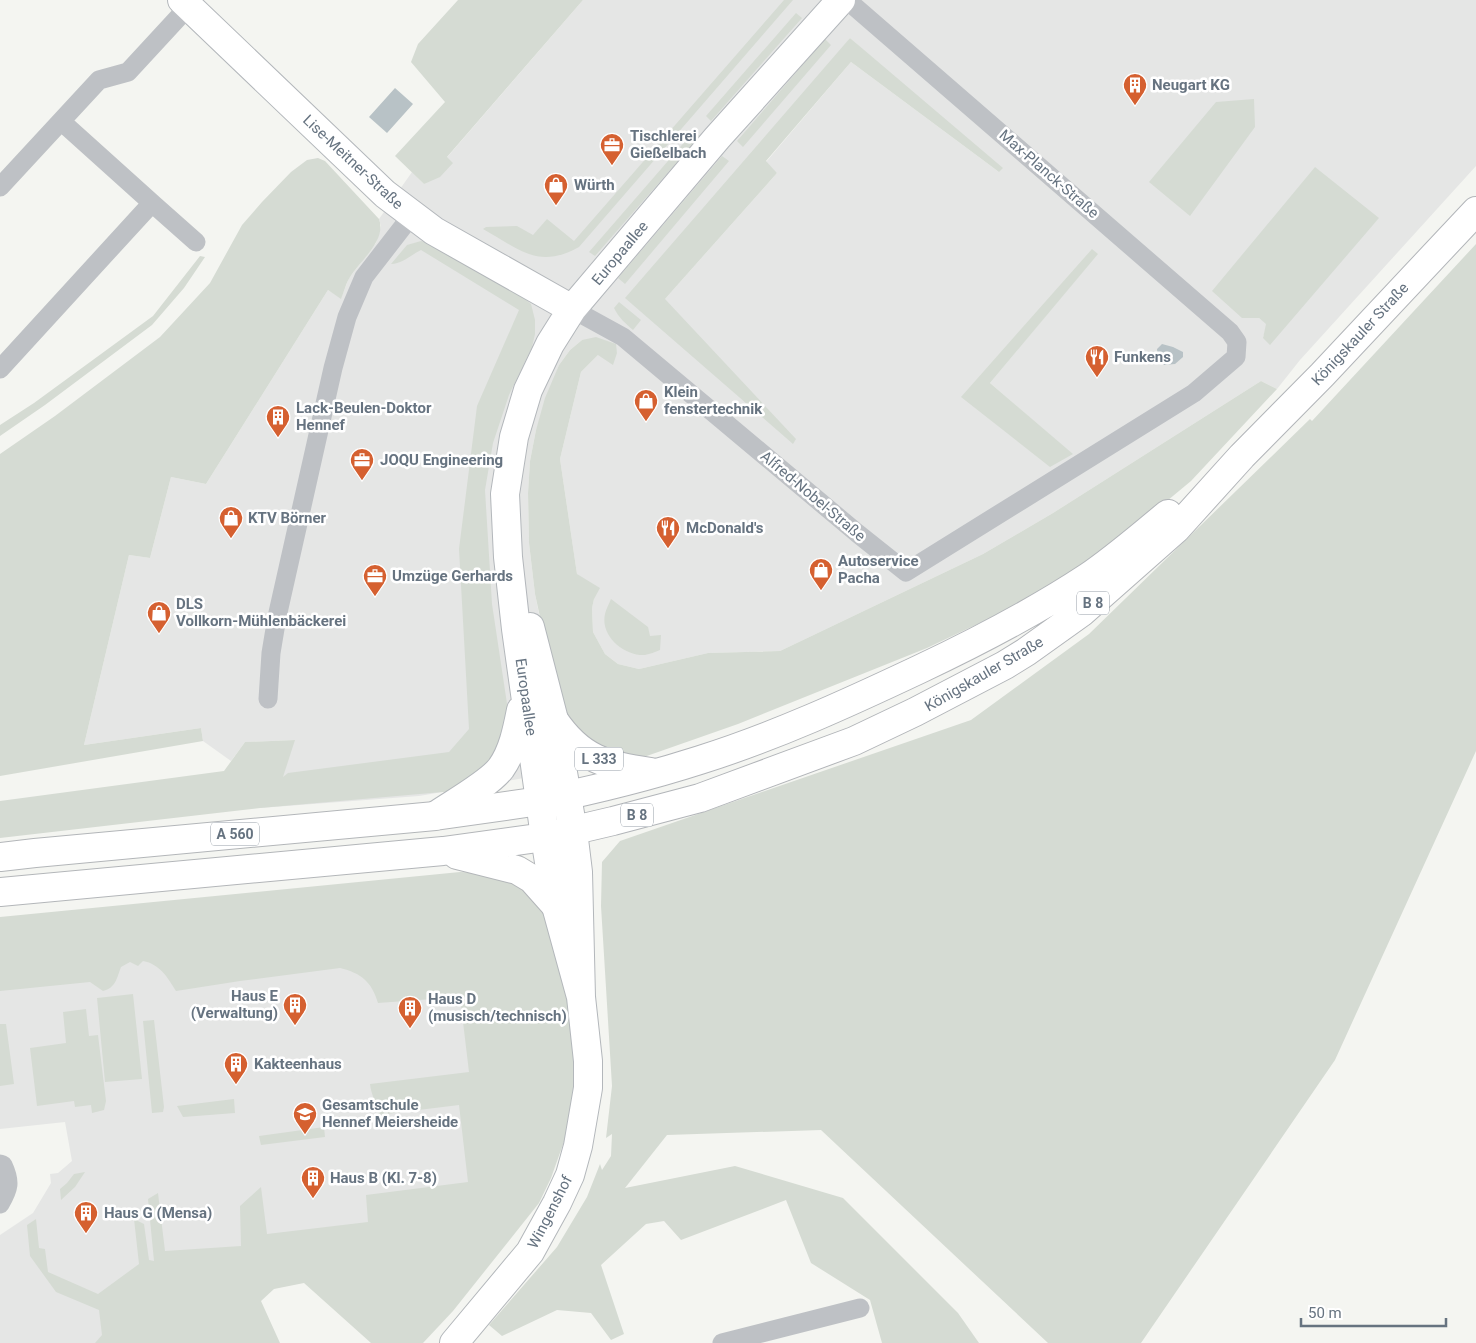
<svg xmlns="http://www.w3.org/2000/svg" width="1476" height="1343" font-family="Roboto,sans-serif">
<rect width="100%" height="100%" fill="#f4f5f1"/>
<!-- built -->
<path fill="#e5e6e5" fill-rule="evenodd" d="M 583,0 L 1476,0 L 1476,166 L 1300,360 L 1277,389 L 1261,381 L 1053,513 L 983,554 L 780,651 L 708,653 L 639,669 L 618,664 L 605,654 L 593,632 L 592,608 L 594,599 L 577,574 L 560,459 L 581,372 L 598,355 L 617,353 L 615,347 L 582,340 L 570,350 L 559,365 L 536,430 L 530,461 L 528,493 L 529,543 L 535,594 L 545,643 L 641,758 L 419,796 L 260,808 L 282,778 L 294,740 L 245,742 L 231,761 L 203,741 L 201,728 L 84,745 L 129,555 L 150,558 L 171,477 L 206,484 L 328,290 L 341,298 L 349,278 L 376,243 L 381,226 L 379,219 L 412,172 L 424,184 ZM 850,38 L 999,172 L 851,62 L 766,162 L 777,173 L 665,299 ZM 1379,218 L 1263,338 L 1267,324 L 1259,318 ZM 1098,253 L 990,383 L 1072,454 L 962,397 Z
M 476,920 L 516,1196 L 324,1254 L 124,1343 L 0,1343 L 0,1235 L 33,1213 L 51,1183 L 50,1174 L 58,1173 L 72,1161 L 65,1122 L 0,1129 L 0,968 Z"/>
<!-- green -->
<path fill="#d5dbd3" d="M 458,0 L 583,0 L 447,157 L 453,163 L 440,177 L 424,184 L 395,156 L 445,102 L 411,62 L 418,44 Z
M 784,0 L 793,0 L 579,247 C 538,270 519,249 483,229 L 486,227 L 517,226 L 533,235 L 547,219 L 574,241 Z
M 796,13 L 802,18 L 711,121 L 706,116 Z
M 850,38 L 1003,168 L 999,172 L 851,62 L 766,161 L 777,173 L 665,299 L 796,439 L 793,444 L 625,298 Z
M 825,39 L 831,45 L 743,147 L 737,141 Z
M 1254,99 L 1255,127 L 1190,216 L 1149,182 L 1216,102 Z
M 694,131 L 700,136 L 595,256 L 589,252 Z
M 722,156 L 729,161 L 625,284 L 618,278 Z
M 318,158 L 325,161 L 379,219 C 387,240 360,261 350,277 C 346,283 344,292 341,299 L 328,290 L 206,484 L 171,477 L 150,558 L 129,555 L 84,745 L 201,728 L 203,741 L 0,776 L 0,454 L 55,416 L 160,337 L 210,283 L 242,225 L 262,202 L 291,172 L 307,160 Z
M 1315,167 L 1379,218 L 1270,345 L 1263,338 L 1266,324 L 1259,318 L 1242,318 L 1212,291 Z
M 421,241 L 432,243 L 521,296 L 531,304 L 535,320 L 535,334 L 532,347 L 509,395 L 493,443 L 485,490 L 492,604 L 509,717 L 491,770 L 454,791 L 260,808 L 0,838 L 0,801 L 224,771 L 245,742 L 295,740 L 283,777 L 288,773 L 449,752 L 469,729 L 459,549 L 477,406 L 519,310 L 421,250 C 411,255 402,264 391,264 L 407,245 Z
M 1476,244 L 1476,751 L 1335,1060 L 1141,1343 L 1048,1343 L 821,1130 L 667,1135 L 625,1188 L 735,1166 L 843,1198 L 958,1313 L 979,1343 L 882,1343 L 870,1300 L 811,1263 L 786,1200 L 681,1240 L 664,1221 L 646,1224 L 601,1265 L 624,1334 L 611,1340 L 591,1313 L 557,1310 L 502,1336 L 489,1325 L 557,1247 L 587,1197 L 600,1164 L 602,1170 L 611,1156 L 612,1134 L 606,1138 L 612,1086 L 601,906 L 602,862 L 620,841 L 971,720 L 1089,634 L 1310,419 L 1312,421 Z
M 1092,249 L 1098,254 L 990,383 L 1073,454 L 1050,467 L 961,397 Z
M 200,256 L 205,257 L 184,288 L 152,325 L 45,405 L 0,436 L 0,425 L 34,403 L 153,316 Z
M 619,302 L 641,320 L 633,330 C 625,323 619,318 614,308 Z
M 596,337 L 616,344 L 617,353 L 613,365 L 598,355 L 581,372 L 560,459 L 577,574 L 600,588 L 594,599 L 592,608 L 593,632 L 605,654 L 618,664 L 639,669 L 708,653 L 780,651 L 983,554 L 1053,513 L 1261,381 L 1277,389 L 1191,481 L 1102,555 L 1009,609 L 927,648 L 738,724 L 641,758 L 590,746 L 561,714 L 535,594 L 529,543 L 528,493 L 530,461 L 536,430 L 545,398 L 559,365 L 570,350 L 582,340 Z
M 611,599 L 648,627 L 650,636 L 661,635 L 660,650 C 655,652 650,654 645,655 C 624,656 600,636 605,614 C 606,609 609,604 611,599 Z
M 460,872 L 506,874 L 536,893 L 559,946 L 567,982 L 575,1060 L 573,1100 L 566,1136 L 551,1178 L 539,1203 L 453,1311 L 423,1343 L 371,1343 L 304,1283 L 274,1289 L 261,1301 L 280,1343 L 95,1343 L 102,1335 L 99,1310 L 56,1292 L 30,1256 L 27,1225 L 36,1219 L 39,1248 L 45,1249 L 48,1272 L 98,1294 L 139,1264 L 134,1219 L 144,1224 L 149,1260 L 154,1261 L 148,1199 L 158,1193 L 165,1251 L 241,1246 L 240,1206 L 261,1187 L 267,1234 L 368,1222 L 366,1195 L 468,1182 L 459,1105 L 378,1115 C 377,1103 371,1095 370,1084 L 469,1072 L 460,997 L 378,1003 C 372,982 361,973 340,968 L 240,981 L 176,991 C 168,978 160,964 143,961 L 138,966 L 130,962 L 121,967 C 117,977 116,988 103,991 L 90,982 L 0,991 L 0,917 Z
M 133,994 L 142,1079 L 105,1082 L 97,998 Z
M 86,1009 L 89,1036 L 98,1035 L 106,1101 L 104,1110 L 92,1113 L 91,1105 L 75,1107 L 74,1101 L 37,1106 L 30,1048 L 66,1043 L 63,1012 Z
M 154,1020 L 164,1107 L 163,1112 L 152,1113 L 143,1021 Z
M 0,1024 L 6,1024 L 14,1084 L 0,1086 Z
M 234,1099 L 235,1113 L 183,1117 L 177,1106 Z
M 324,1127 L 325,1137 L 261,1145 L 259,1136 Z
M 85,1172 L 75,1187 L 61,1200 L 60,1189 L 67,1183 L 74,1174 Z"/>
<!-- water -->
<path fill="#b8c2c6" d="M 395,88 L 413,104 L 387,133 L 369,117 Z
M 1162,344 L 1173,347 L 1183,352 L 1183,357 L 1175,364 L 1164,365 L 1158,359 L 1157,349 Z"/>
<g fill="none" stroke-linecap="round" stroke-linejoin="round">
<!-- secondary casing -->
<g stroke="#b3b7bb" stroke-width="30">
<path id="secondary" d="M 182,0 L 385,194 L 434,231 L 572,309
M 435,816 C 452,804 489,784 501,768 C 513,751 517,730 521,710
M 581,997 L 556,906 L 545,837 L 516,629 L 508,557 L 505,494 L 514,437 L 528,390 L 550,344 L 572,309 L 717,138 L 841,0
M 454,1343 L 530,1252 L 557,1203 L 570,1175 L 578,1146 L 588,1088 L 588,1061 L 581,997 L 578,872 L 573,831 L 554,720 L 530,627"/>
</g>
<!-- primary casing -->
<g stroke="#b2b5b9" stroke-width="30">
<path id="primary" d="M 554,720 C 581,760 606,765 651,772
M 540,801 C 594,790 647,777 700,760 C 776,736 848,703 920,669 C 977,642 1035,612 1088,577 C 1116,558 1142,535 1168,514
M 545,837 L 613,821 L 700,798 L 854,741 L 915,712 L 1005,665 L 1026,652 L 1082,612 L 1176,529 L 1242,456 L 1322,375 L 1476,211"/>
</g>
<!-- highway casing -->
<g stroke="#b3b6b9" stroke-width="30">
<path id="highway" d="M 457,855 L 517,870 L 532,879 L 556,906
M 0,857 L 35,853 L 435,816 L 540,801
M 0,892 L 443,851 L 545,837"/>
</g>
<!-- street -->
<path stroke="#bec1c5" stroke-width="19" d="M 0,187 L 99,80 L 128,72 L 188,7
M 152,203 L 196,242
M 572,309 L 623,337 L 857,533 L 906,572 L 1194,393 L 1236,357 L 1237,342 L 1230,332 L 847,0
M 0,369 L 152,203 L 62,122
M 268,699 L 271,653 L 277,617 L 333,368 L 347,317 L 364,277 L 412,215
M 0,1164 L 3,1165 C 11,1182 9,1189 0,1204
M 722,1343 L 860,1308"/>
<!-- secondary -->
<use href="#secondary" stroke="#fff" stroke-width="28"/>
<!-- primary -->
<use href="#primary" stroke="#fff" stroke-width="28"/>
<!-- highway -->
<use href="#highway" stroke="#fff" stroke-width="28"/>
</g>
<!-- icons -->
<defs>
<g id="building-pin" transform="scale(1.25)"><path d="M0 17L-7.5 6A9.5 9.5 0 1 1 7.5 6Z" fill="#d56030" stroke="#fff"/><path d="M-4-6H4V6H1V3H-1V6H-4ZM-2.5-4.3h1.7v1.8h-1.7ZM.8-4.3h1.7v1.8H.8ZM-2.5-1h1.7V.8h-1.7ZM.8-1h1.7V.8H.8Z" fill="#fff"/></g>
<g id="office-pin" transform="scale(1.25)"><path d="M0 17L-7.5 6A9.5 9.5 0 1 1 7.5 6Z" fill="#d56030" stroke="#fff"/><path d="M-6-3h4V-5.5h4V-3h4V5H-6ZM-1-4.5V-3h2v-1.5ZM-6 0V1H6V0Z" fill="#fff"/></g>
<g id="shop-pin" transform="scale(1.25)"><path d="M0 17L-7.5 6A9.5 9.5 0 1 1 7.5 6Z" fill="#d56030" stroke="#fff"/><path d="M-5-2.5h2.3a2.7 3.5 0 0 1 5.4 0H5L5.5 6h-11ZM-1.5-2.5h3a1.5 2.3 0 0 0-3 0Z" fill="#fff"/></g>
<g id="restaurant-pin" transform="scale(1.25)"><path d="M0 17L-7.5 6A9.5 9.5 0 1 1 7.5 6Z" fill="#d56030" stroke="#fff"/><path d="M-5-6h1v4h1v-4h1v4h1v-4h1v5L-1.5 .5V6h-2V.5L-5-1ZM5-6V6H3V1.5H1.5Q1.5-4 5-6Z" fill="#fff"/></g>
<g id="school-pin" transform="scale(1.25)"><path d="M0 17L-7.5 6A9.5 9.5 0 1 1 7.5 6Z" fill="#d56030" stroke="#fff"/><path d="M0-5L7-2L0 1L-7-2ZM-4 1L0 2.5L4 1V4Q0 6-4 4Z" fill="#fff"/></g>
</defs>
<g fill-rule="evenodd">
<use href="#building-pin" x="1135" y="85"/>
<use href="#office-pin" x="612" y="145"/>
<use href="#shop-pin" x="556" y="185"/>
<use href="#restaurant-pin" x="1097" y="357"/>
<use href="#shop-pin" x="646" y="401"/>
<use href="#building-pin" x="278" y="417"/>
<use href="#office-pin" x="362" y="460"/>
<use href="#shop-pin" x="231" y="518"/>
<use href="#restaurant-pin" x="668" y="528"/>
<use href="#shop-pin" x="821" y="570"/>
<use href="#office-pin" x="375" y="576"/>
<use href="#shop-pin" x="159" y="613"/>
<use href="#building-pin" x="295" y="1005"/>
<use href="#building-pin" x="410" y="1008"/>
<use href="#building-pin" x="236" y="1064"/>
<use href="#school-pin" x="305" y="1114"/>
<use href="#building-pin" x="313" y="1178"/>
<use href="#building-pin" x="86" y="1213"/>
</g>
<g text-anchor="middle" stroke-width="5" stroke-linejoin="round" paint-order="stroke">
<!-- shield labels -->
<g fill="#fff" stroke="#949da6" stroke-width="1">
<rect x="1077" y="591.5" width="32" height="23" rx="4"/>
<rect x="575" y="747.5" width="48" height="23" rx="4"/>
<rect x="621" y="803.5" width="32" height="23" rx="4"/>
<rect x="211" y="822.5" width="48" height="23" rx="4"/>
</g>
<g font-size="14" font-weight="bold" fill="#667380">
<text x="1093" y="608">B 8</text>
<text x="599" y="764">L 333</text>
<text x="637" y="820">B 8</text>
<text x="235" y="839">A 560</text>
</g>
<!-- poi labels -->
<g font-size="15" font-weight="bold" fill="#667380" stroke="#fff" text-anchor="start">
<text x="1152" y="90">Neugart KG</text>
<text x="630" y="141">Tischlerei<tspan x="630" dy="17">Gießelbach</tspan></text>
<text x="574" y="190">Würth</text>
<text x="1114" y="362">Funkens</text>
<text x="664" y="397">Klein<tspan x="664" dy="17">fenstertechnik</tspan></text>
<text x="296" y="413">Lack-Beulen-Doktor<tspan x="296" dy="17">Hennef</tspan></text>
<text x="380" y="465">JOQU Engineering</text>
<text x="248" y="523">KTV Börner</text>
<text x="686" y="533">McDonald's</text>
<text x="838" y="566">Autoservice<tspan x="838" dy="17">Pacha</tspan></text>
<text x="392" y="581">Umzüge Gerhards</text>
<text x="176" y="609">DLS<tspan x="176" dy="17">Vollkorn-Mühlenbäckerei</tspan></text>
<text x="278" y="1001" text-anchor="end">Haus E<tspan x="278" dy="17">(Verwaltung)</tspan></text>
<text x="428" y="1004">Haus D<tspan x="428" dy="17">(musisch/technisch)</tspan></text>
<text x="254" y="1069">Kakteenhaus</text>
<text x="322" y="1110">Gesamtschule<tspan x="322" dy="17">Hennef Meiersheide</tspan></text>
<text x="330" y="1183">Haus B (Kl. 7-8)</text>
<text x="104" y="1218">Haus G (Mensa)</text>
</g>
<!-- street labels -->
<g font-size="15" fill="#667380" stroke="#fff">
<text transform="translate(353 162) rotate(43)" y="5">Lise-Meitner-Straße</text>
<text transform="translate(1049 174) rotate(41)" y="5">Max-Planck-Straße</text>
<text transform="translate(620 253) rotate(-50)" y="5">Europaallee</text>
<text transform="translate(1360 334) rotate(-47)" y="5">Königskauler Straße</text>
<text transform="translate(813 496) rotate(40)" y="5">Alfred-Nobel-Straße</text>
<text transform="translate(984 674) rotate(-30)" y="5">Königskauler Straße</text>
<text transform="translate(526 697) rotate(82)" y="5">Europaallee</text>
<text transform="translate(550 1212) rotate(-63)" y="5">Wingenshof</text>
</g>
</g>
<!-- scale -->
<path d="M1301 1318v8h145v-8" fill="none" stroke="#667380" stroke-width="2.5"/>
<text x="1308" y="1318" font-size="15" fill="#667380" stroke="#ffffff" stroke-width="4" paint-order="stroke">50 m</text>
</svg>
